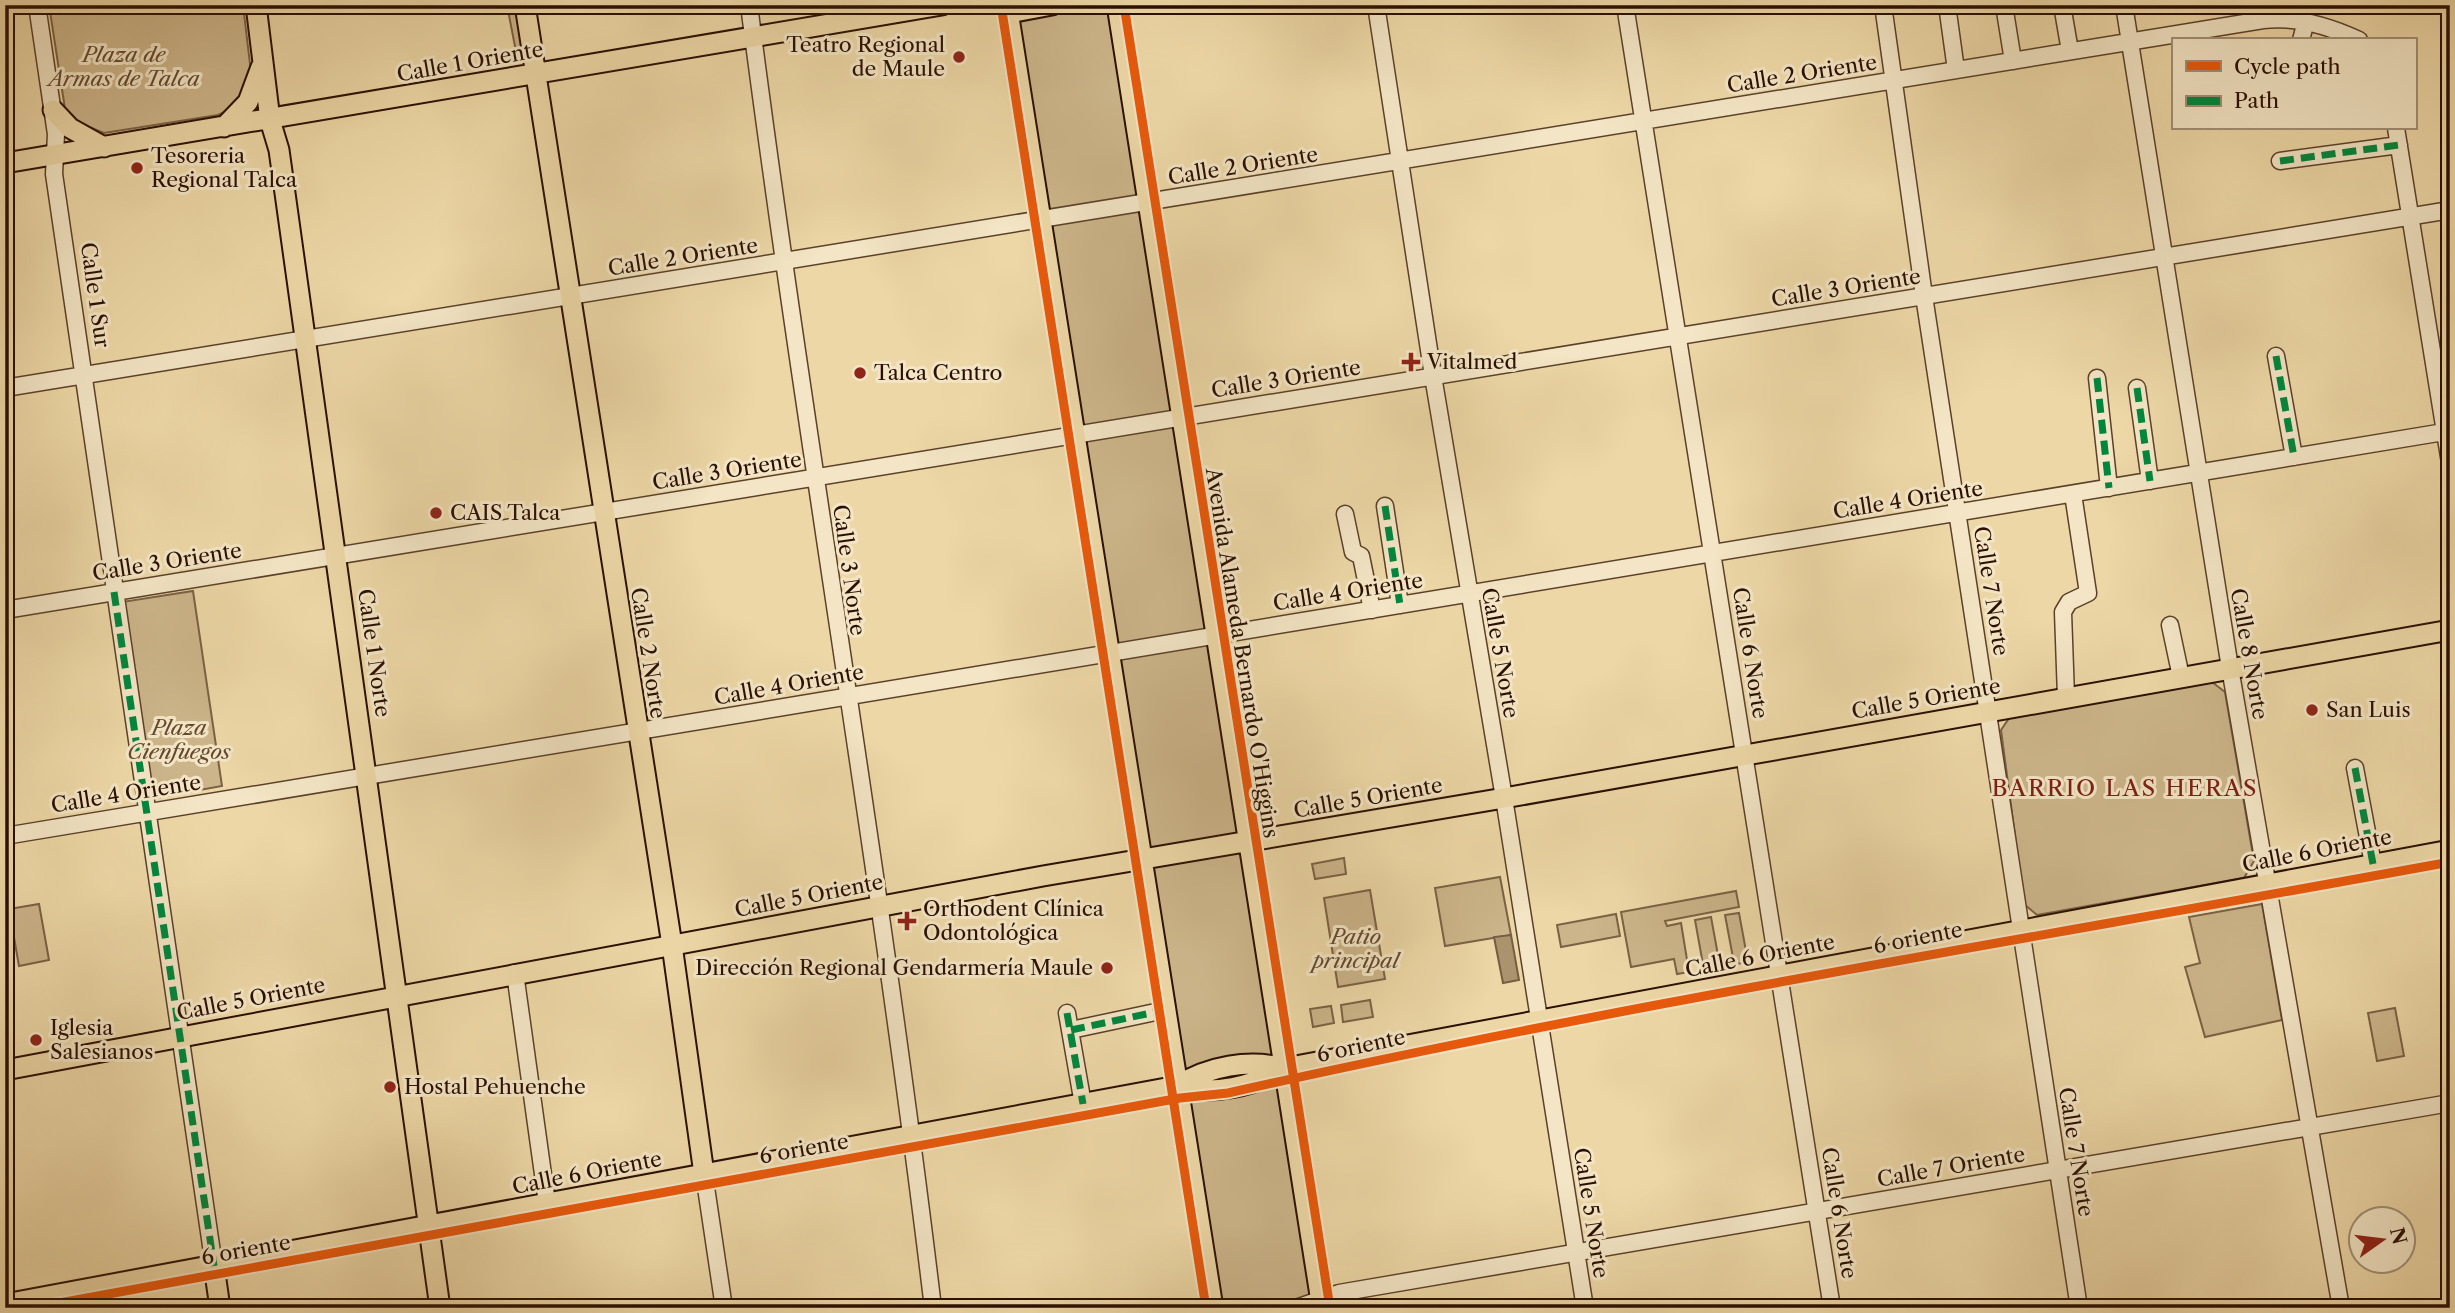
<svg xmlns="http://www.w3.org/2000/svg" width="2455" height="1313" font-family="'Libre Caslon Text',serif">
<rect width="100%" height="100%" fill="#edd7a6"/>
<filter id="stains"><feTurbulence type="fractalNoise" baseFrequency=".00286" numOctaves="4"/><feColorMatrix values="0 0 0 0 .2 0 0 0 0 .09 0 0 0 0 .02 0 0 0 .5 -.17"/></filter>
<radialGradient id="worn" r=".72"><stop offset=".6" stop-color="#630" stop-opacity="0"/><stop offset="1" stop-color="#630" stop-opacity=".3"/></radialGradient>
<!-- green -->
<path fill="#ccb58a" stroke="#7b6245" stroke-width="2" d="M 49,5 L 243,5 L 252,81 L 231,109 L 218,115 L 104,133 L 79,123 L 65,109 Z
M 507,5 L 520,5 L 528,61 L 518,62 Z
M 1079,5 L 1110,5 L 1275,1056 L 1190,1071 L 1184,1070 L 1016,26 L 1022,17 Z
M 193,591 L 222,786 L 150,799 L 122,602 Z
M 2212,682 L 2225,692 L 2254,861 L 2244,878 L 2037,915 L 2024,904 L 2001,730 L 2012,714 Z
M 1344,858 L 1346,874 L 1315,879 L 1312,864 Z
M 1500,877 L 1511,935 L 1445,946 L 1435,888 Z
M 1370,890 L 1385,979 L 1338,987 L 1324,898 Z
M 1736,891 L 1739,907 L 1665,921 L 1667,926 L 1681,923 L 1689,972 L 1677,974 L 1674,959 L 1631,967 L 1621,912 Z
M 39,904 L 49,960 L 19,966 L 9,909 Z
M 2262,904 L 2282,1020 L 2205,1037 L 2185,967 L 2200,963 L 2189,917 Z
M 1739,913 L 1748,962 L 1704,970 L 1695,920 L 1711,917 L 1720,966 L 1734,963 L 1725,915 Z
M 1616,914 L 1620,936 L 1561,947 L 1557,925 Z
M 1370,1000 L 1373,1017 L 1343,1022 L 1341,1005 Z
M 1331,1006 L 1334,1023 L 1313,1027 L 1310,1009 Z
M 2395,1008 L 2404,1056 L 2377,1061 L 2368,1013 Z
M 1279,1084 L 1317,1308 L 1220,1308 L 1189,1102 Z"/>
<!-- water -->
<path fill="#ab936e" stroke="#775e42" stroke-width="2" d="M 1511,935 L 1519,980 L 1503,983 L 1494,937 Z"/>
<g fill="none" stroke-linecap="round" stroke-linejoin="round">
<!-- minor casing -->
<g stroke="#5b412a" stroke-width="19">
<path id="minor" d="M 37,5 L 56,134 L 54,174 L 214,1266
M 749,5 C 805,440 881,872 933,1308
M 1376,5 L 1433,376 L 1504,798 L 1585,1308
M 1625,5 L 1832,1308
M 1883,5 L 1924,296 L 2079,1308
M 1947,5 L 1956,70
M 2004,5 L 2013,61
M 2062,5 L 2070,51
M 2124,5 L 2230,668 L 2341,1308
M 2301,40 L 2306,21
M 2396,128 L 2450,463
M 2280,161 L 2399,145
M 2276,356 L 2294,457
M 2097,378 L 2109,488
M 5,388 L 2263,20 C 2297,16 2329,26 2359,40
M 2137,388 L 2150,481
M 1385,506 L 1400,605
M 1345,514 L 1353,552 L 1361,556 L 1372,610
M 5,610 L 2450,210
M 2170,625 L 2181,677
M 2066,697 L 2063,612 L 2069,602 L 2088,593 L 2073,494
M 2355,768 L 2373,864
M 5,836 L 2450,431
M 515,973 L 547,1203
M 1067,1013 L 1083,1104
M 1071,1030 L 1165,1010
M 704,1174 L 724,1308
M 1296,1308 L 1339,1293 L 2450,1103"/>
</g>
<!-- major casing -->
<g stroke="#2a0f00" stroke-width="23">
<path id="major" d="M 256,5 L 270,120 L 279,150 L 440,1308
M 525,5 L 672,945 L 704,1174
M 1007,5 L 1213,1308
M 1117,5 L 1322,1308
M 1009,13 L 1052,5
M 53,110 L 70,128 L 104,147
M 224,127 L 248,102 L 261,67
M 5,163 L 942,5
M 5,1070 L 1043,876 L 1504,798 L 2450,630
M 1177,1086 C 1213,1096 1254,1086 1285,1068 L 2450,850
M 214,1266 L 220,1308
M 5,1304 L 1177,1086 C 1209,1066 1248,1059 1285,1068"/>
</g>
<!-- minor -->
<use href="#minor" stroke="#f3e5c5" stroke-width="16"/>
<!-- major -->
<use href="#major" stroke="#edd7a6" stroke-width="19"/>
<!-- quiet -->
<path stroke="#00873e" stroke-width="7" stroke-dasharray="14 7" stroke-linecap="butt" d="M 2280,161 L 2399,145
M 2276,356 L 2294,457
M 2097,378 L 2109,488
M 2137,388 L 2150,481
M 1385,506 L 1400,605
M 114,592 L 214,1266
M 2355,768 L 2373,864
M 1067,1013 L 1083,1104
M 1071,1030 L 1165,1010"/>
<!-- cycleway casing -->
<g stroke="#f3e5c5" stroke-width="13">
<path id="cycleway" d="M 1001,5 L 1206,1308
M 1124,5 L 1330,1308
M 32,1308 L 1180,1098 L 1228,1093 C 1632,1002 2042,937 2450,862"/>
</g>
<!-- cycleway -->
<use href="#cycleway" stroke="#e8590c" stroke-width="9"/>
</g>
<!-- markers -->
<g fill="#8f2418" stroke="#f3e5c5" stroke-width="2.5">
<circle cx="959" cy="57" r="7"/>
<circle cx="137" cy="168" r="7"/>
<path d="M1407.5 351.5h7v7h7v7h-7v7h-7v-7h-7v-7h7z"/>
<circle cx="860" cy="373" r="7"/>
<circle cx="436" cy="513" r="7"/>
<circle cx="2312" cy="710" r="7"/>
<path d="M903.5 910.5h7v7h7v7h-7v7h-7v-7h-7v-7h7z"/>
<circle cx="1107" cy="968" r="7"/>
<circle cx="36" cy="1040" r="7"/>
<circle cx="390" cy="1087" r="7"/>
</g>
<g text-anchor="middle" stroke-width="6" stroke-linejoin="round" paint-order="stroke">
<!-- poi labels -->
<g font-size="21" fill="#2a0f00" stroke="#f3e5c5" text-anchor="start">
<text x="945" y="52" text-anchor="end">Teatro Regional<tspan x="945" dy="24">de Maule</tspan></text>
<text x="151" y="163">Tesoreria<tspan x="151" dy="24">Regional Talca</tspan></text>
<text x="1427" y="369">Vitalmed</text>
<text x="874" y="380">Talca Centro</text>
<text x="450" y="520">CAIS Talca</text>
<text x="2326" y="717">San Luis</text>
<text x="923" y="916">Orthodent Clínica<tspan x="923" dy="24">Odontológica</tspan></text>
<text x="1093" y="975" text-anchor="end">Dirección Regional Gendarmería Maule</text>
<text x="50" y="1035">Iglesia<tspan x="50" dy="24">Salesianos</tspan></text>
<text x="404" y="1094">Hostal Pehuenche</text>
</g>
<!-- park labels -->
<g font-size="21" font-style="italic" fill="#634930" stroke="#f3e5c5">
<text x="124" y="62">Plaza de<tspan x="124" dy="24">Armas de Talca</tspan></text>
<text x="179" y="735">Plaza<tspan x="179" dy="24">Cienfuegos</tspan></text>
<text x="1356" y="944">Patio<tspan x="1356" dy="24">principal</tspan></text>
</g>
<!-- street labels -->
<g font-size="21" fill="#2a0f00" stroke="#f3e5c5">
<text transform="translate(470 62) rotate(-10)" y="7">Calle 1 Oriente</text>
<text transform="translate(1802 74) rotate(-9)" y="7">Calle 2 Oriente</text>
<text transform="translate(1243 166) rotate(-9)" y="7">Calle 2 Oriente</text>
<text transform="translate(683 257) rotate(-9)" y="7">Calle 2 Oriente</text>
<text transform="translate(1846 288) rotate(-9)" y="7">Calle 3 Oriente</text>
<text transform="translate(95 295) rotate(82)" y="7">Calle 1 Sur</text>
<text transform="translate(1286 379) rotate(-9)" y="7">Calle 3 Oriente</text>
<text transform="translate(727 471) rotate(-9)" y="7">Calle 3 Oriente</text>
<text transform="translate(1908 500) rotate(-9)" y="7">Calle 4 Oriente</text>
<text transform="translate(167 562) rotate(-9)" y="7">Calle 3 Oriente</text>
<text transform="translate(849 570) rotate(82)" y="7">Calle 3 Norte</text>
<text transform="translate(1991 591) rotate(81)" y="7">Calle 7 Norte</text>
<text transform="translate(1348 592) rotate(-9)" y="7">Calle 4 Oriente</text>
<text transform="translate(374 653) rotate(82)" y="7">Calle 1 Norte</text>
<text transform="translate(648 653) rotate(81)" y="7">Calle 2 Norte</text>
<text transform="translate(1242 653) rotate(81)" y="7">Avenida Alameda Bernardo O'Higgins</text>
<text transform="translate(1500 653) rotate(80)" y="7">Calle 5 Norte</text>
<text transform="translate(1750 653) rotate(81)" y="7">Calle 6 Norte</text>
<text transform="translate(2249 654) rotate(80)" y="7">Calle 8 Norte</text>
<text transform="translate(789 685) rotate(-10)" y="7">Calle 4 Oriente</text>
<text transform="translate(1926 699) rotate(-10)" y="7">Calle 5 Oriente</text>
<text transform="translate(126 794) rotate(-9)" y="7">Calle 4 Oriente</text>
<text transform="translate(1368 798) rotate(-10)" y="7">Calle 5 Oriente</text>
<text transform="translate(2317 851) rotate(-11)" y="7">Calle 6 Oriente</text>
<text transform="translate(809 896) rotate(-11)" y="7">Calle 5 Oriente</text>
<text transform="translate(1918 938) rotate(-11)" y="7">6 oriente</text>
<text transform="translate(1760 956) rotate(-11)" y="7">Calle 6 Oriente</text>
<text transform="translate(251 999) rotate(-11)" y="7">Calle 5 Oriente</text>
<text transform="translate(1361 1046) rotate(-12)" y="7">6 oriente</text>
<text transform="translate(804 1149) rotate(-10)" y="7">6 oriente</text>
<text transform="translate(2076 1152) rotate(81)" y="7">Calle 7 Norte</text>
<text transform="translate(1951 1167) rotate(-10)" y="7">Calle 7 Oriente</text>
<text transform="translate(587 1173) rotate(-11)" y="7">Calle 6 Oriente</text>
<text transform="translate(1591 1213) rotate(81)" y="7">Calle 5 Norte</text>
<text transform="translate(1839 1213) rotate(81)" y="7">Calle 6 Norte</text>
<text transform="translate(246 1250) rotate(-10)" y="7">6 oriente</text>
</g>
<!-- neighbourhood labels -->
<g font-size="23" letter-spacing="2" fill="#7a1f14" stroke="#f3e5c5">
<text x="2125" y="796">BARRIO LAS HERAS</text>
</g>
</g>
<!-- margin -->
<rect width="2455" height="1313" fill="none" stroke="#edd7a6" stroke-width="28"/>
<rect x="7" y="7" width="2441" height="1299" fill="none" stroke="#2a0f00" stroke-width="3.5"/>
<rect x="14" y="14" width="2427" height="1285" fill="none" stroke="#2a0f00" stroke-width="2"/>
<!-- legend -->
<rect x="2172" y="38" width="245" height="91" fill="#f3e5c5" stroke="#a38f76" stroke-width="2"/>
<rect x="2186" y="61" width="35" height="10" fill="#e8590c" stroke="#a38f76" stroke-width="2"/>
<text x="2234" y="74" font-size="21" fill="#2a0f00">Cycle path</text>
<rect x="2186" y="96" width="35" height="10" fill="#00873e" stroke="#a38f76" stroke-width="2"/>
<text x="2234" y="108" font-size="21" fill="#2a0f00">Path</text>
<!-- north arrow -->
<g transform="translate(2382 1240) rotate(76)"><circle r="33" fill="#f3e5c5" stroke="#a38f76" stroke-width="2"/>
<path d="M0-5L12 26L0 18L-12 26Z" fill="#8f2418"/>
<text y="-10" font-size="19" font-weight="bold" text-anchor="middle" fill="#2a0f00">N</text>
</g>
<rect width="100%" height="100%" filter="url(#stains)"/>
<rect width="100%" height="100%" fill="url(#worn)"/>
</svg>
